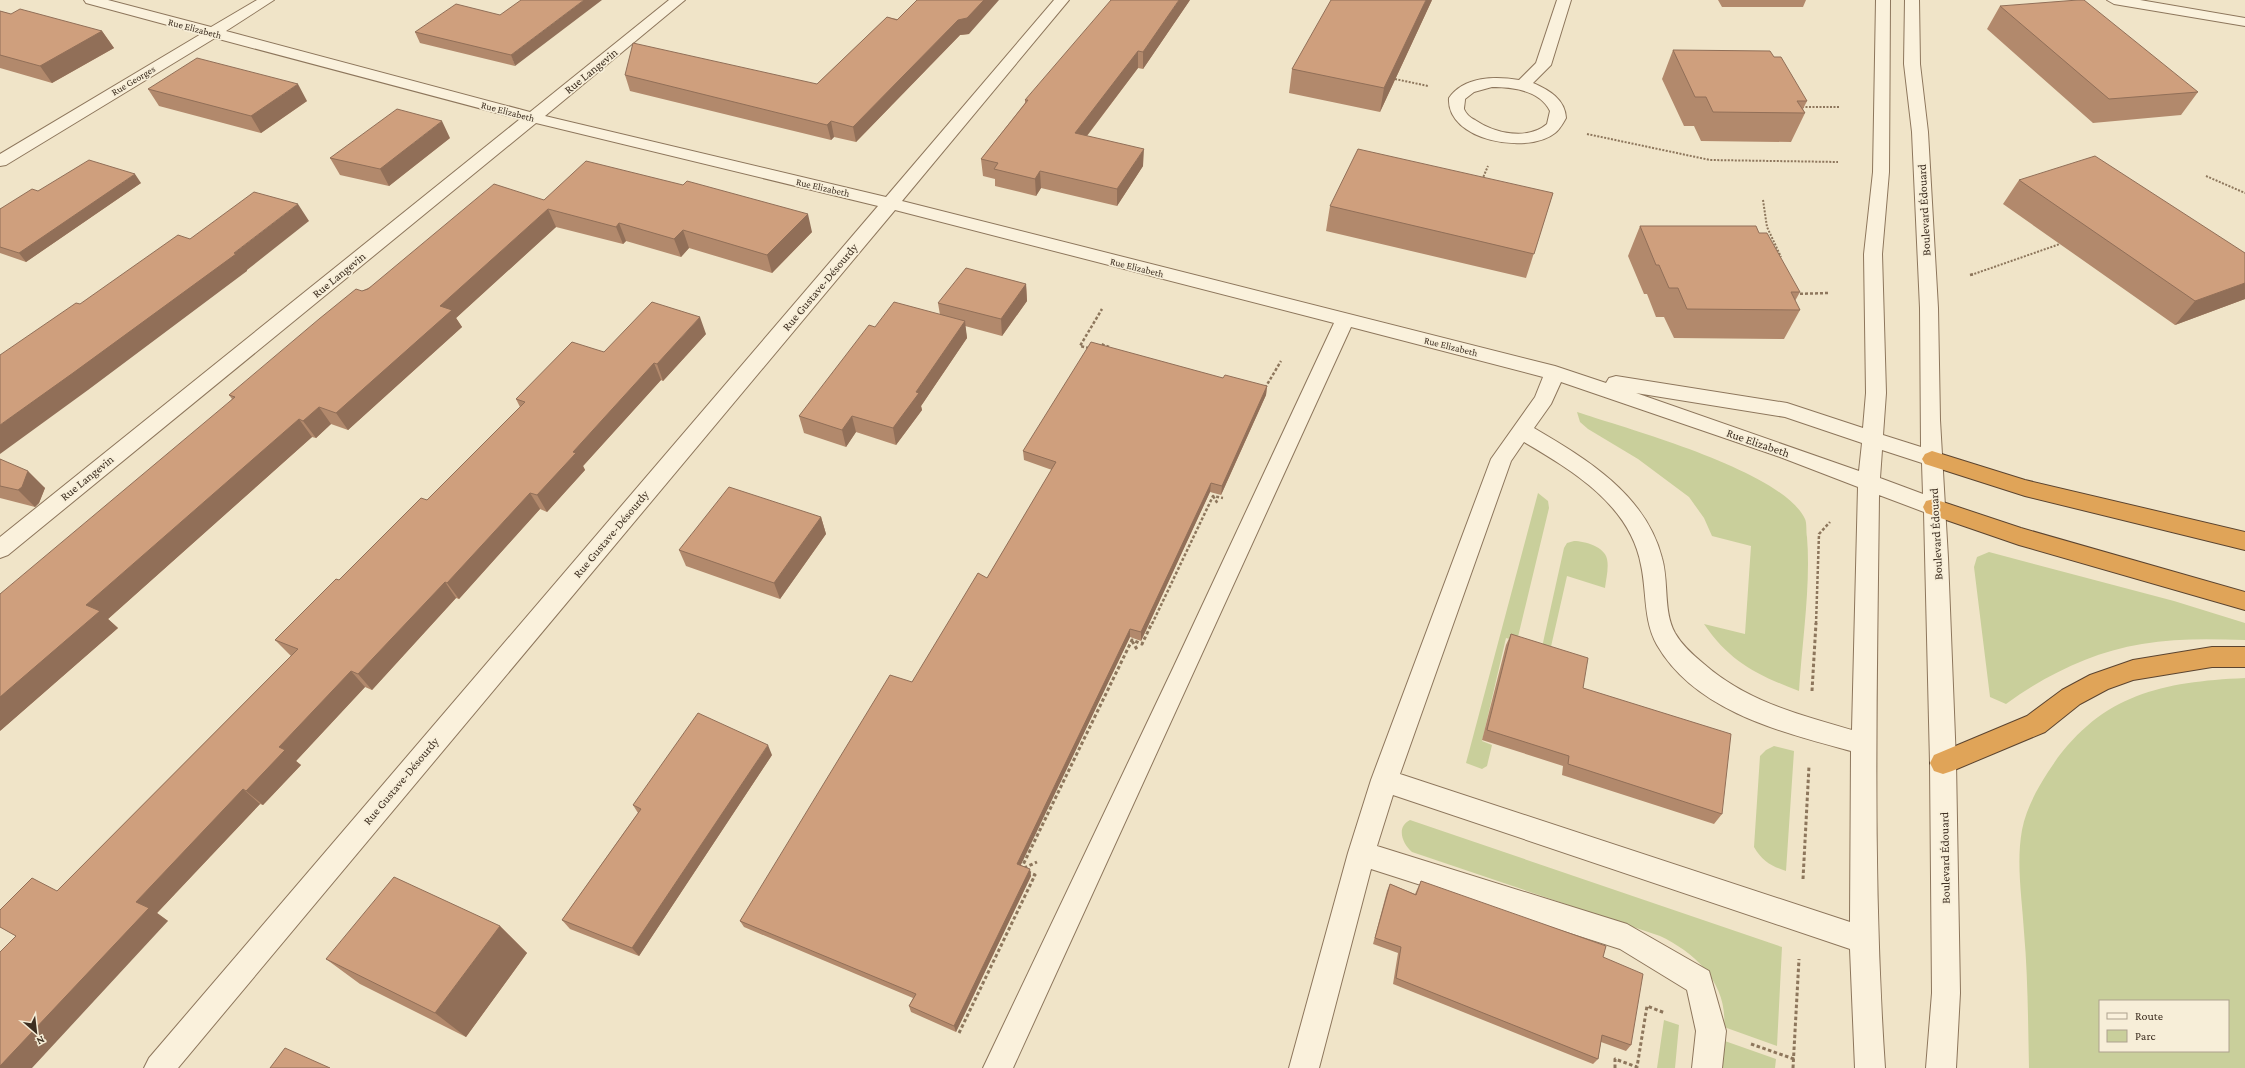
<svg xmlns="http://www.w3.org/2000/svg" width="2245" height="1068" font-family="'Crimson Pro',serif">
<rect width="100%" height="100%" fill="#f0e4c8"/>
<!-- green -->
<path fill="#c9cf9b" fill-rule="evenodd" d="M 1577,412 C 1628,429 1783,471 1805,519 C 1807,523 1806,532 1807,537 C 1811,585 1802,642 1799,691 C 1757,675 1730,662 1704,624 L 1745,634 L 1751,546 L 1712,536 L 1704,518 L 1689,497 L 1638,459 L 1588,429 L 1580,422 Z
M 1538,493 L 1548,501 L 1549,508 L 1517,641 L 1506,638 L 1482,741 L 1492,745 L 1487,766 L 1482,769 L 1466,763 Z
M 1574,541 C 1585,541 1605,547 1607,559 C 1609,568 1606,579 1605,588 L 1567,576 L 1550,651 L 1542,648 L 1544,638 L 1564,548 L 1567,543 Z
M 1989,552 L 2174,601 L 2245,623 L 2245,640 C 2211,639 2176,638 2142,644 C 2092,652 2046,675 2006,704 L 1990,697 L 1974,567 L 1977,557 Z
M 2245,678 L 2245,1068 L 2029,1068 C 2028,1023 2028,977 2024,932 C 2022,898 2016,863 2022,830 C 2026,809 2037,789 2048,772 C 2098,695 2159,682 2245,678 ZM 2100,1001 L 2228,1001 L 2228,1051 L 2100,1051 Z
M 1774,746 L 1794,751 L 1786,871 C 1771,866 1762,861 1754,847 L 1760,756 L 1766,750 Z
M 1410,820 L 1782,947 L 1777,1046 L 1724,1027 C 1728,984 1696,953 1660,936 L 1412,852 C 1402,843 1396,827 1410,820 Z
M 1664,1020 L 1679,1025 L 1675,1068 L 1657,1068 Z
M 1722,1040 L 1776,1059 L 1775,1068 L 1720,1068 Z"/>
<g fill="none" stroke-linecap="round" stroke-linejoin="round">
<!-- minor casing -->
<g stroke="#8d765c" stroke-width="2">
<path id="minor" d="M 84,0 L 108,0 L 211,27 L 257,0 L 274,0 L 226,31 L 530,112 L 669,0 L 685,0 L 545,116 L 886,197 L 1054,0 L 1069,0 L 902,201 L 1555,366 L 1606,383 L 1609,378 L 1616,376 L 1787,403 L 1863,428 L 1866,393 L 1864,254 L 1873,172 L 1876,0 L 1890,0 L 1889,172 L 1882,254 L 1886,393 L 1883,435 L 1921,447 L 1920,308 L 1912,132 L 1904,64 L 1905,0 L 1919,0 L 1920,64 L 1928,132 L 1938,308 L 1940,420 L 1948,558 L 1956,763 L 1960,993 L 1956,1068 L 1926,1068 L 1932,993 L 1930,763 L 1924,512 L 1879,495 C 1877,686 1872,877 1885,1068 L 1855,1068 L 1850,949 L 1393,795 L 1377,846 L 1627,924 L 1709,971 L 1726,1031 L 1722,1068 L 1692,1068 L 1696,1031 L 1687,990 L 1620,949 L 1371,869 L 1319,1068 L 1289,1068 L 1348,853 L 1371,780 L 1491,459 L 1535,397 L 1543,377 L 1351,327 L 1013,1068 L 983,1068 L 1174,666 L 1334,323 L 895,210 L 178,1068 L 144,1068 L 149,1058 L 878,206 L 536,123 L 8,555 L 0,558 L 0,537 L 520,119 L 215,38 L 6,165 L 0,166 L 0,154 L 201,34 L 86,3 ZM 1561,382 L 1780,457 L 1858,487 L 1852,730 C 1799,715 1746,701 1704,664 C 1693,655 1682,645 1675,633 C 1663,611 1669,582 1662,558 C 1646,495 1587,459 1534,428 L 1551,404 ZM 1636,393 L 1785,417 L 1862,443 L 1859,471 ZM 1524,442 C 1573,471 1630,505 1641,565 C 1647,592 1643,620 1657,645 C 1696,712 1782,732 1851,751 L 1850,922 L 1400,774 L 1511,461 ZM 1882,450 L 1922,463 L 1923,494 L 1880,478 Z
M 1557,0 L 1571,0 L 1551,65 L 1533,83 C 1549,90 1565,99 1566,118 C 1563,123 1560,129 1555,133 C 1528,155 1446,141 1449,98 C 1464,76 1496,76 1519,80 L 1536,63 ZM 1492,87 C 1512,87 1540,90 1550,111 L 1547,124 C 1527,141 1494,133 1475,120 C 1471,118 1466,114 1464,109 C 1464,107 1465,102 1465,99 L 1474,92 Z
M 2107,0 L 2140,0 L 2245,18 L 2245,26 L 2114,4 Z"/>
</g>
<!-- highway casing -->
<g stroke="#5b4430" stroke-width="2">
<path id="highway" d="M 1932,451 L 2025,480 L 2245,532 L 2245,550 L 2025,496 L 1925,464 L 1922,459 L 1925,454 Z
M 1934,499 L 2021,528 L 2245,592 L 2245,610 L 2019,545 L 1926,513 L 1923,507 L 1926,501 Z
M 2212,647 L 2245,647 L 2245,667 L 2212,667 L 2133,680 L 2108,689 L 2080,704 L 2045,732 L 1952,771 L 1943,774 L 1934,771 L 1930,763 L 1934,755 L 2027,716 L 2062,690 L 2090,675 L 2133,660 Z"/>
</g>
<!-- path-far2 -->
<path stroke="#8d765c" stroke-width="2" stroke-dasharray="2 1.5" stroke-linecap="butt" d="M 1395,79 L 1428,86
M 1802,107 L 1839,107
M 1587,134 L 1710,160 L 1838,162
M 2206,176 L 2245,193
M 1482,180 L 1488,166
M 1763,200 L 1767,227 L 1781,257
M 1971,275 L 2060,244"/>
<!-- path-far1 -->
<path stroke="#8d765c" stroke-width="2.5" stroke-dasharray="3 2" stroke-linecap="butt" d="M 1970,275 L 1974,274
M 1795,294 L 1829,293
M 1098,347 L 1101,344 L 1109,347
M 1089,348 L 1080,346 L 1102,309
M 1265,388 L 1281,361
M 1213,496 L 1218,504
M 1152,624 L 1213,496 L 1223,498
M 1816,624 L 1819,534 L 1830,522"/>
<!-- path -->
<path stroke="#8d765c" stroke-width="3" stroke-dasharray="3.5 2.5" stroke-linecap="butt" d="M 1132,641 L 1138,651
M 1812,691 L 1816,623
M 1024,868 L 1037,862
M 1021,869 L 1132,640 L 1142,644 L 1152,623
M 1803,879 L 1809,766
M 959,1033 L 1035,875 L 1028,872
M 1751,1044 L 1794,1059
M 1615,1068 L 1615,1059 L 1637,1067 L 1647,1006 L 1665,1013
M 1793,1068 L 1799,959"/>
<!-- minor -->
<use href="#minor" fill="#faf1dc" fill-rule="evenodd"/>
<!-- highway -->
<use href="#highway" fill="#e0a458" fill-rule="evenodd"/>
</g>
<!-- wall -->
<path fill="#b2896c" d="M 1190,0 L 1143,69 L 1138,68 L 1087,136 L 1143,166 L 1117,206 L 1041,188 L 1036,196 L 995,186 L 995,179 L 983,176 L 981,159 L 1025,103 L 1025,100 Z
M 1432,0 L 1380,112 L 1289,93 L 1292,69 Z
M 1718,0 L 1806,0 L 1803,7 L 1722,7 Z
M 2000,6 L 2198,92 L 2181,115 L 2093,123 L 1987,29 Z
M 0,11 L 11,14 L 102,31 L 114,48 L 52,83 L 0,68 Z
M 500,15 L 515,66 L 420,43 L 415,32 Z
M 887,17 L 969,34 L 960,35 L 856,142 L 834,137 L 831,140 L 630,91 L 625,75 L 817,84 Z
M 1673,50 L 1774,57 L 1807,101 L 1803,109 L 1805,113 L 1791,142 L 1701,141 L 1694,126 L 1684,126 L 1662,79 Z
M 148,89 L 307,101 L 261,133 L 159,106 Z
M 450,138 L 389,186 L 340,175 L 330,158 Z
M 2019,180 L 2245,253 L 2245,299 L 2175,325 L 2003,204 Z
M 141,183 L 26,262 L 0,253 L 0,209 L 38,191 Z
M 1553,193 L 1526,278 L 1326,231 L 1330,206 Z
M 544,200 L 812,232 L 772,273 L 689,248 L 681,257 L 626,241 L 623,244 L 556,227 L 456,318 L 462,327 L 348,430 L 331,424 L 316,438 L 312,437 L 108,619 L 118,628 L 0,731 L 232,399 L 229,395 L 362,291 Z
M 1640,226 L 1800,292 L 1795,301 L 1800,310 L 1784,339 L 1674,338 L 1664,317 L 1656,317 L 1647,294 L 1644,294 L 1628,256 Z
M 1026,284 L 1027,301 L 1002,336 L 965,326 L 967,338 L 921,406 L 922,410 L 896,445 L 856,432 L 846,447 L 804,433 L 799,416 L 875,327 L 940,315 L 938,303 Z
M 706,334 L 663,381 L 661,380 L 583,466 L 585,470 L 547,512 L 540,509 L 459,599 L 456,598 L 372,690 L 365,687 L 296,761 L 301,765 L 263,805 L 260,804 L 157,913 L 168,921 L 16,936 L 0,927 L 57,891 L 291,656 L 275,640 L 427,500 L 520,407 L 516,399 L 604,352 Z
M 1223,378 L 1267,386 L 1266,395 L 1221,495 L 1210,492 L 1141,641 L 1130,637 L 1020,865 L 1031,876 L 956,1032 L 911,1012 L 909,1006 L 913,998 L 744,927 L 740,921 L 987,578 L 1052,470 L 1024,460 L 1023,451 Z
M 0,459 L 45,488 L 39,503 L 35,507 L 0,498 Z
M 821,517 L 826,534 L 780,599 L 686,566 L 679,550 Z
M 1511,634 L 1583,688 L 1722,814 L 1714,824 L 1562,775 L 1563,766 L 1482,740 L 1506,645 Z
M 772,755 L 639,956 L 570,929 L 562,920 L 638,813 L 633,805 Z
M 1421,881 L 1603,957 L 1631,1045 L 1626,1051 L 1601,1042 L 1598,1059 L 1593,1064 L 1393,984 L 1398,953 L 1373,944 L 1387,891 L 1390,884 L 1415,894 Z
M 500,926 L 527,953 L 466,1037 L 360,984 L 326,959 Z"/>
<!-- shaded-wall -->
<path fill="#916f58" d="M 584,0 L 602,0 L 515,66 L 511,55 Z
M 984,0 L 999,0 L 969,34 L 960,35 L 856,142 L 853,127 L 958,20 Z
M 1179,0 L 1190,0 L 1143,69 L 1143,52 Z
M 1426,0 L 1432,0 L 1380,112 L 1384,88 Z
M 102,31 L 114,48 L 52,83 L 40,66 Z
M 1138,51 L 1138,68 L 1076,150 L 1075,133 Z
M 298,84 L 307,101 L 261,133 L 251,116 Z
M 442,121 L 450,138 L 389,186 L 380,169 Z
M 831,121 L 834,137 L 831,140 L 827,125 Z
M 1144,149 L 1143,166 L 1117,206 L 1117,189 Z
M 1040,171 L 1041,188 L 1036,196 L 1035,179 Z
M 135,174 L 141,183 L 26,262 L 19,253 Z
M 298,204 L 309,221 L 247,270 L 247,271 L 88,390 L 0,454 L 0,425 L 234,253 Z
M 548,209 L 556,227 L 456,318 L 462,327 L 348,430 L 336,413 L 440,306 Z
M 808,214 L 812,232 L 772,273 L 767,255 Z
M 619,223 L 626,241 L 623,244 L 616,227 Z
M 683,230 L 689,248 L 681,257 L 674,239 Z
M 2245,283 L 2245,299 L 2175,325 L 2195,301 Z
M 1026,284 L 1027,301 L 1002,336 L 1001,319 Z
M 700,317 L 706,334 L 663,381 L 657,364 Z
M 965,321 L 967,338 L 921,406 L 922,410 L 896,445 L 893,428 L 916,392 Z
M 654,363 L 661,380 L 583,466 L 585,470 L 547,512 L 537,495 L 573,452 Z
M 1267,386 L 1266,395 L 1221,495 L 1222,486 Z
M 319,407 L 331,424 L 316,438 L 303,421 Z
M 852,416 L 856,432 L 846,447 L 842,430 Z
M 299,419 L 312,437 L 108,619 L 118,628 L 0,731 L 0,697 L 86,605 Z
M 28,471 L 45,488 L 39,503 L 35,507 L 18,490 Z
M 1211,483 L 1210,492 L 1141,641 L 1141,632 Z
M 530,493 L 540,509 L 459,599 L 447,583 Z
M 821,517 L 826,534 L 780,599 L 774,583 Z
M 445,582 L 456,598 L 372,690 L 358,674 Z
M 1130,629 L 1130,637 L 1018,871 L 1017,864 Z
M 351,671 L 365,687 L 296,761 L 301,765 L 263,805 L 246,791 L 279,747 Z
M 768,745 L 772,755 L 639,956 L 632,948 Z
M 243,789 L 260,804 L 157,913 L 168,921 L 32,1068 L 0,1068 L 0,1066 L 136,902 Z
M 1030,869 L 1031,876 L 956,1032 L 954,1026 Z
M 500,926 L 527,953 L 466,1037 L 435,1013 Z"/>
<!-- building -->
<path fill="#cf9f7d" stroke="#916f58" d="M 521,0 L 584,0 L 511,55 L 415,32 L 456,4 L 500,15 Z
M 917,0 L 984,0 L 967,18 L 958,20 L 853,127 L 831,121 L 827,125 L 625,75 L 633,43 L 817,84 L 887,17 L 897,20 Z
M 1111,0 L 1179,0 L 1143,52 L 1138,51 L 1075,133 L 1144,149 L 1117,189 L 1040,171 L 1035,179 L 994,169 L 998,163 L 981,159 L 1028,100 L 1025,100 Z
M 1331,0 L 1426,0 L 1384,88 L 1292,69 Z
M 2078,0 L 2084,0 L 2198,92 L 2109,99 L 2000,6 Z
M 20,9 L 102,31 L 40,66 L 0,55 L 0,11 L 11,14 Z
M 1673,50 L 1770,51 L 1774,57 L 1781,57 L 1807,101 L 1797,101 L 1805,113 L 1713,112 L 1706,97 L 1695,97 Z
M 197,58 L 298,84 L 251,116 L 148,89 Z
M 397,109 L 442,121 L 380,169 L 330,158 Z
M 1358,149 L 1553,193 L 1534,254 L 1330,206 Z
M 2095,156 L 2245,253 L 2245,283 L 2195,301 L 2019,180 Z
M 89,160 L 135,174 L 19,253 L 0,247 L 0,209 L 32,189 L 38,191 Z
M 586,161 L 683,185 L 687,181 L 808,214 L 767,255 L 683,230 L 674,239 L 619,223 L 616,227 L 548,209 L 440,306 L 452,310 L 336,413 L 319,407 L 303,421 L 299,419 L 86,605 L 100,611 L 0,697 L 0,594 L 235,397 L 229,395 L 319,319 L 356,289 L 362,291 L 368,289 L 494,184 L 544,200 Z
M 254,192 L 298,204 L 234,253 L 236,254 L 73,373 L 0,425 L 0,355 L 76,303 L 80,304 L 178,235 L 190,239 Z
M 1640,226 L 1756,226 L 1759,233 L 1767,233 L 1800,292 L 1791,292 L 1800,310 L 1687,309 L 1678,288 L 1669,288 L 1659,265 L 1656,265 Z
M 966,268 L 1026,284 L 1001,319 L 938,303 Z
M 652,302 L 700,317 L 657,364 L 654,363 L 573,452 L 576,453 L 537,495 L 530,493 L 447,583 L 445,582 L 358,674 L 351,671 L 279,747 L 285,750 L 246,791 L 243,789 L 136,902 L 149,908 L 0,1066 L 0,952 L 16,936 L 0,927 L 0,910 L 32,878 L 57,891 L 298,649 L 275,640 L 336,579 L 339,580 L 421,498 L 427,500 L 525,402 L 516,399 L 572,342 L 604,352 Z
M 894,302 L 965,321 L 916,392 L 919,393 L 893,428 L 852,416 L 842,430 L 799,416 L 869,325 L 875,327 Z
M 1091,342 L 1223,378 L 1225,375 L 1267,386 L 1222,486 L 1211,483 L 1141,632 L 1130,629 L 1017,864 L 1030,869 L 954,1026 L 909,1006 L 916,994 L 740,921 L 890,675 L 912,682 L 978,573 L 987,578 L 1056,462 L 1023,451 Z
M 0,459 L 28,471 L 22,487 L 18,490 L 0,486 Z
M 729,487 L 821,517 L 774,583 L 679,550 Z
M 1511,634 L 1588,658 L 1583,688 L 1731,734 L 1722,814 L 1568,764 L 1569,756 L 1487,730 Z
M 698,713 L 768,745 L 632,948 L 562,920 L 641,809 L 633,805 Z
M 394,877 L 500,926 L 435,1013 L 326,959 Z
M 1421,881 L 1606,946 L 1603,957 L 1643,974 L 1631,1045 L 1602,1035 L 1598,1059 L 1396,978 L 1401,947 L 1375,938 L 1390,884 L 1416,895 Z
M 285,1048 L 330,1068 L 270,1068 Z"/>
<g text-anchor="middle" stroke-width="3.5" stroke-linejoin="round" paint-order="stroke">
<!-- far-street labels -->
<g font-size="10" fill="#3d2e20" stroke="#f7eed8">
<text transform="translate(195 28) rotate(15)" y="4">Rue Elizabeth</text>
<text transform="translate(133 80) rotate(-31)" y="4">Rue Georges</text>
<text transform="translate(508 111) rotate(15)" y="4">Rue Elizabeth</text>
<text transform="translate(823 187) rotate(13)" y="4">Rue Elizabeth</text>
<text transform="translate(1137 267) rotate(14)" y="4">Rue Elizabeth</text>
<text transform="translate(1451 346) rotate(14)" y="4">Rue Elizabeth</text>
</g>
<!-- street labels -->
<g font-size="12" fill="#3d2e20" stroke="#f7eed8">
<text transform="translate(591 71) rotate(-39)" y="4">Rue Langevin</text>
<text transform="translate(1924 210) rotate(-93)" y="4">Boulevard Édouard</text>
<text transform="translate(339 275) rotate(-39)" y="4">Rue Langevin</text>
<text transform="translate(820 287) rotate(-50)" y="4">Rue Gustave-Désourdy</text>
<text transform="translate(1758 443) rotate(19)" y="4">Rue Elizabeth</text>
<text transform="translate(87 478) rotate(-39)" y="4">Rue Langevin</text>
<text transform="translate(611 534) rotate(-50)" y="4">Rue Gustave-Désourdy</text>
<text transform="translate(1936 534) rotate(-93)" y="4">Boulevard Édouard</text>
<text transform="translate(401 781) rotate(-50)" y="4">Rue Gustave-Désourdy</text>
<text transform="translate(1945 858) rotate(-91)" y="4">Boulevard Édouard</text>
</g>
</g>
<!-- legend -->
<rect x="2099" y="1000" width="130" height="52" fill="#f7eed8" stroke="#ada18e"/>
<rect x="2107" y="1013" width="20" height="6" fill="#faf1dc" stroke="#ada18e"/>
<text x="2135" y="1020" font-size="12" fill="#3d2e20">Route</text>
<rect x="2107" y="1030" width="20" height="12" fill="#c9cf9b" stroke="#ada18e"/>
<text x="2135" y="1040" font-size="12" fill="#3d2e20">Parc</text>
<!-- north arrow -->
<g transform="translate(36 1032) rotate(152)" stroke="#f7eed8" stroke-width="3" paint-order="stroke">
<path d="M0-3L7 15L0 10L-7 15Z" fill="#3d2e20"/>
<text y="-6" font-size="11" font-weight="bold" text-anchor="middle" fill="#3d2e20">N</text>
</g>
</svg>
